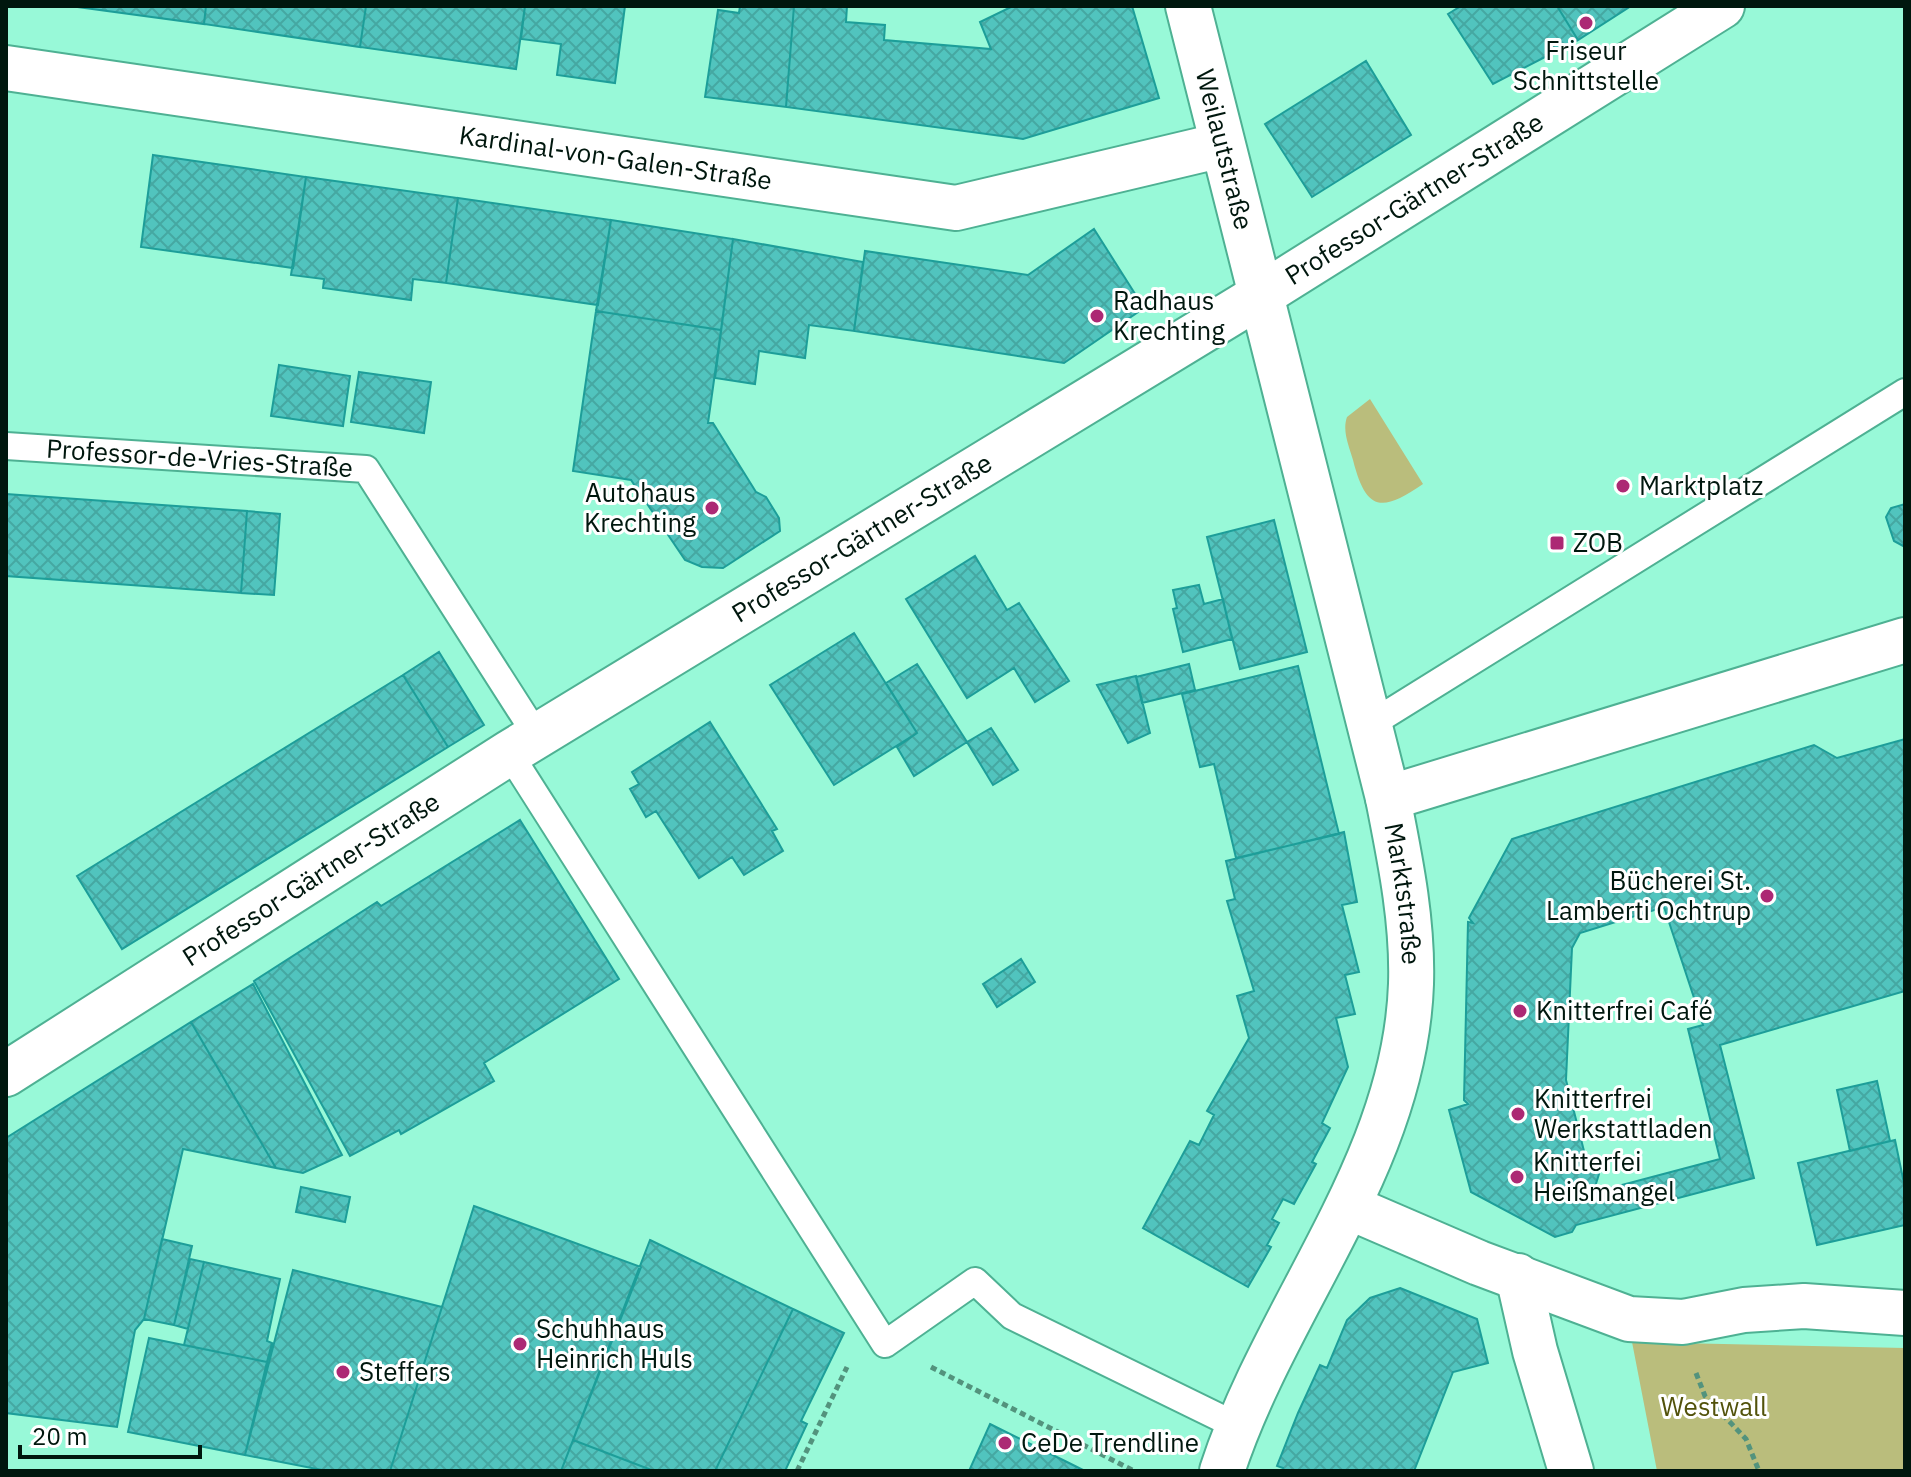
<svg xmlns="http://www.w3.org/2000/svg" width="1911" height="1477" font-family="'IBM Plex Sans',sans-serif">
<defs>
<pattern id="building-cross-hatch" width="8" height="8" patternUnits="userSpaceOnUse" patternTransform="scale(2)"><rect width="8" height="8" fill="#51c4be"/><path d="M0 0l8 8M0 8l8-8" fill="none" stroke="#45a8a2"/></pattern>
</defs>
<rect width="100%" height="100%" fill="#98f9d8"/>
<!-- green -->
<path fill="#babd7c" d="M 1370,399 L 1423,484 C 1381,513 1366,511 1353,460 C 1349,446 1342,431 1347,417 Z
M 1632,1342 L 1905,1348 L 1905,1471 L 1657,1471 Z"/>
<!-- building -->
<path fill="url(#building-cross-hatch)" stroke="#1d9e99" stroke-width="2" fill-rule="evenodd" d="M 70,6 L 206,6 L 204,24 Z
M 206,6 L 366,6 L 360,47 L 204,24 Z
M 366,6 L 525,6 L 516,69 L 360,47 Z
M 525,6 L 625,6 L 615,83 L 557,75 L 561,44 L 521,39 Z
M 740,6 L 794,6 L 786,107 L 705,97 L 718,10 L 739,13 Z
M 794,6 L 847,6 L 846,22 L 885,25 L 884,40 L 991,49 L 980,22 L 1013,6 L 1132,6 L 1159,98 L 1023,139 L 786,107 Z
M 1461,6 L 1557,6 L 1578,40 L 1493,84 L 1448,14 Z
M 1557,6 L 1631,6 L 1578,40 Z
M 1366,61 L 1411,135 L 1312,197 L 1265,124 Z
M 153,155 L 306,177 L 293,268 L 141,247 Z
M 306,177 L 458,198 L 446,283 L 413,279 L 411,300 L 323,288 L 324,279 L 291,275 Z
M 458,198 L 611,220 L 598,305 L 446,283 Z
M 611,220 L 733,239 L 721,330 L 596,311 Z
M 1094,229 L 1144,308 L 1064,363 L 854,331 L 865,251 L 1028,275 Z
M 733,239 L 863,262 L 854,331 L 809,325 L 805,358 L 759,351 L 755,384 L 715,378 Z
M 596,311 L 721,330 L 708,423 L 713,423 L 756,492 L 766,497 L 779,518 L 780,531 L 723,568 L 702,567 L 685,560 L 631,480 L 573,471 Z
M 279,365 L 350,376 L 343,426 L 271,416 Z
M 359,372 L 431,382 L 424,433 L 351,422 Z
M 6,494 L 247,511 L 241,593 L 6,576 Z
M 1905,504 L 1905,547 L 1894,541 L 1886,517 L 1891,508 Z
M 247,511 L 280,514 L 274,595 L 241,593 Z
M 1274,520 L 1307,652 L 1240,669 L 1207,537 Z
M 975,556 L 1007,610 L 1019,603 L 1069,681 L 1035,702 L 1014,668 L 967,698 L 906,599 Z
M 1199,585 L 1204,604 L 1223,599 L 1232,639 L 1183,652 L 1173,609 L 1177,608 L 1173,590 Z
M 854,633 L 917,733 L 834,785 L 770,685 Z
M 439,652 L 484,725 L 448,747 L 403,675 Z
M 917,664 L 967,742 L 914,776 L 897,747 L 917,733 L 886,683 Z
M 1189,664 L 1195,690 L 1142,703 L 1136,677 Z
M 1298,666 L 1339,834 L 1236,858 L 1214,764 L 1200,767 L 1182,694 Z
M 403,675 L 448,747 L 122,949 L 77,876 Z
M 1136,676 L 1150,733 L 1128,743 L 1097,685 Z
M 710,722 L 777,829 L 772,831 L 783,851 L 744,875 L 732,857 L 699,878 L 656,811 L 646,817 L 630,789 L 639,784 L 632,772 Z
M 991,728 L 1018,770 L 993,785 L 967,742 Z
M 1905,739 L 1905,991 L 1720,1045 L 1754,1178 L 1576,1225 L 1572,1232 L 1555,1237 L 1471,1192 L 1449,1110 L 1468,1104 L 1464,1100 L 1468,922 L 1473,923 L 1469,918 L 1512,839 L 1814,745 L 1837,758 ZM 1664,907 L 1703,1025 L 1688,1029 L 1720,1159 L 1603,1190 L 1595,1187 L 1599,1174 L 1586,1159 L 1566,1080 L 1572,948 L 1580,933 Z
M 520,820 L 619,979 L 484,1063 L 494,1081 L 401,1134 L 399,1130 L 350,1156 L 254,981 L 377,902 L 381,906 Z
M 1344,832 L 1357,902 L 1342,905 L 1359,972 L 1345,975 L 1355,1014 L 1336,1018 L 1348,1067 L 1322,1123 L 1330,1128 L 1312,1162 L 1316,1164 L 1294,1204 L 1283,1199 L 1272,1219 L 1279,1223 L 1267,1245 L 1271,1247 L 1248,1287 L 1143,1228 L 1190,1141 L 1199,1145 L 1214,1115 L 1207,1111 L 1249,1038 L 1237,996 L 1254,991 L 1227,901 L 1235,899 L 1226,861 Z
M 1021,959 L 1035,982 L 997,1007 L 983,984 Z
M 253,984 L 342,1155 L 303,1173 L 276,1168 L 191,1022 Z
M 191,1022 L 276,1168 L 183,1149 L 144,1319 L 135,1330 L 117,1427 L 6,1413 L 6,1138 Z
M 1877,1081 L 1890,1141 L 1850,1151 L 1837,1090 Z
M 1895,1140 L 1905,1188 L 1905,1225 L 1817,1245 L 1798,1163 Z
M 301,1187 L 350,1197 L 345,1222 L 296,1212 Z
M 474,1206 L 641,1267 L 561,1471 L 390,1471 Z
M 162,1239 L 192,1246 L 174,1325 L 144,1319 Z
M 650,1240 L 793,1309 L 715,1471 L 654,1471 L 573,1440 Z
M 190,1259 L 204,1262 L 188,1329 L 174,1325 Z
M 204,1262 L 280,1279 L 267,1341 L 272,1343 L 267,1362 L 184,1345 Z
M 293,1270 L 442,1307 L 390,1471 L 327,1471 L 245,1455 Z
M 1400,1288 L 1477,1319 L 1488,1363 L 1453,1372 L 1414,1471 L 1282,1471 L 1283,1468 L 1277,1466 L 1298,1413 L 1320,1365 L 1327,1368 L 1347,1320 L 1370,1298 Z
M 793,1309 L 844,1333 L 801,1421 L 807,1424 L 785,1471 L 715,1471 Z
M 149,1338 L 267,1362 L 245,1455 L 128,1432 Z
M 990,1424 L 1067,1462 L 1085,1471 L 969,1471 Z
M 573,1440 L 654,1471 L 561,1471 Z"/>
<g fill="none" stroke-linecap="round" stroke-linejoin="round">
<!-- service casing -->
<g stroke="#4eb193" stroke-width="30">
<g id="service">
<path id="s1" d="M 6,446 L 366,469 L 537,736"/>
<path d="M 1371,724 L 1905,392"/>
<path d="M 509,753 L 885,1344 L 975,1281 L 1012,1316 L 1237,1426"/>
</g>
</g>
<!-- minor casing -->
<g stroke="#4eb193" stroke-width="48">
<g id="minor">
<path id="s2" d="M 1188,6 L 1388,798 C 1400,859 1413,921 1411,984 C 1405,1164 1276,1305 1222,1471"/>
<path id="s3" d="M 6,68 L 956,208 L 1222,145"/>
<path d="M 1388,798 L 1905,640"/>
<path d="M 1349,1207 L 1479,1263 L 1629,1319 L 1683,1322 L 1744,1310 L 1804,1306 L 1905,1313"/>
<path d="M 1518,1276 L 1535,1351 L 1571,1471"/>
</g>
</g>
<!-- tertiary casing -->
<g stroke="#4eb193" stroke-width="48">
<g id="tertiary">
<path id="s4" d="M 6,1074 L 509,753 L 1261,295 L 1722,6"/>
</g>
</g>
<!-- path -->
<path stroke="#53937d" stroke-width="5" stroke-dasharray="6 4" stroke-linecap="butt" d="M 931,1367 L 1134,1471
M 1696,1373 L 1705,1396 L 1746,1439 L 1759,1471
M 797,1471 L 847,1367"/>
<!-- service -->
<use href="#service" stroke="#fff" stroke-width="26"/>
<!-- minor -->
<use href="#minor" stroke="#fff" stroke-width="44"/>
<!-- tertiary -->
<use href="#tertiary" stroke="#fff" stroke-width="44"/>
</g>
<!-- markers -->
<g fill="#ac2974" stroke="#fff" stroke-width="3">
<circle cx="1586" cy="23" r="8"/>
<circle cx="1097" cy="316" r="8"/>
<circle cx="1623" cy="486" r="8"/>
<circle cx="712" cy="508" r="8"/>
<rect x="1549" y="535" width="16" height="16" rx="4"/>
<circle cx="1767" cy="896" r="8"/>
<circle cx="1520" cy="1011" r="8"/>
<circle cx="1518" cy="1114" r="8"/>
<circle cx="1517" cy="1177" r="8"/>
<circle cx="520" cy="1344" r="8"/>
<circle cx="343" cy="1372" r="8"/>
<circle cx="1005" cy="1443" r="8"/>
</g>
<g text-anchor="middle" stroke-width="6" stroke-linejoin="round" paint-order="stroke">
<!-- poi labels -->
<g font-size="26" fill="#00170e" stroke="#fff" text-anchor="start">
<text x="1586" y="60" text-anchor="middle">Friseur<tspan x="1586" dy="30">Schnittstelle</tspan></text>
<text x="1113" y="310">Radhaus<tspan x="1113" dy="30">Krechting</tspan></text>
<text x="1639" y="495">Marktplatz</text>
<text x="696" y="502" text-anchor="end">Autohaus<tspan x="696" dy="30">Krechting</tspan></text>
<text x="1573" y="552">ZOB</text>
<text x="1751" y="890" text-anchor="end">Bücherei St.<tspan x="1751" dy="30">Lamberti Ochtrup</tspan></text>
<text x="1536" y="1020">Knitterfrei Café</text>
<text x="1534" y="1108">Knitterfrei<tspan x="1534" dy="30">Werkstattladen</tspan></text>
<text x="1533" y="1171">Knitterfei<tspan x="1533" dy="30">Heißmangel</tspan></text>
<text x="536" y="1338">Schuhhaus<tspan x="536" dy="30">Heinrich Huls</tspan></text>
<text x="359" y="1381">Steffers</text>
<text x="1021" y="1452">CeDe Trendline</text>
</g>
<!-- street labels -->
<g font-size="26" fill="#00170e" stroke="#fff">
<text dy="9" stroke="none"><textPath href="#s2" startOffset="148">Weilautstraße</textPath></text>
<text dy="9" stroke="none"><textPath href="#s3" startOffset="616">Kardinal-von-Galen-Straße</textPath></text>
<text dy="9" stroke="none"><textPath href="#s4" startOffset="1658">Professor-Gärtner-Straße</textPath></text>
<text dy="9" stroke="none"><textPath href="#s1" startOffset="194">Professor-de-Vries-Straße</textPath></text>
<text dy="9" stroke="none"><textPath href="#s4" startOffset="1010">Professor-Gärtner-Straße</textPath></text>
<text dy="9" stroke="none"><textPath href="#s4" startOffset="362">Professor-Gärtner-Straße</textPath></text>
<text dy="9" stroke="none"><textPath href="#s2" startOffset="914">Marktstraße</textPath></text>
</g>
<!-- park labels -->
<g font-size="26" fill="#52520b" stroke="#fff">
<text x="1714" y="1416">Westwall</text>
</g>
</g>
<!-- border -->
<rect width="1911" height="1477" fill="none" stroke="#00170e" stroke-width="16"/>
<!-- scale -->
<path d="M20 1445v12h180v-12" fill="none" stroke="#00170e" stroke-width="4"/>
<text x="32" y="1445" font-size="24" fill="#00170e" stroke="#ffffff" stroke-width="6" paint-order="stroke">20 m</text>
</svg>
